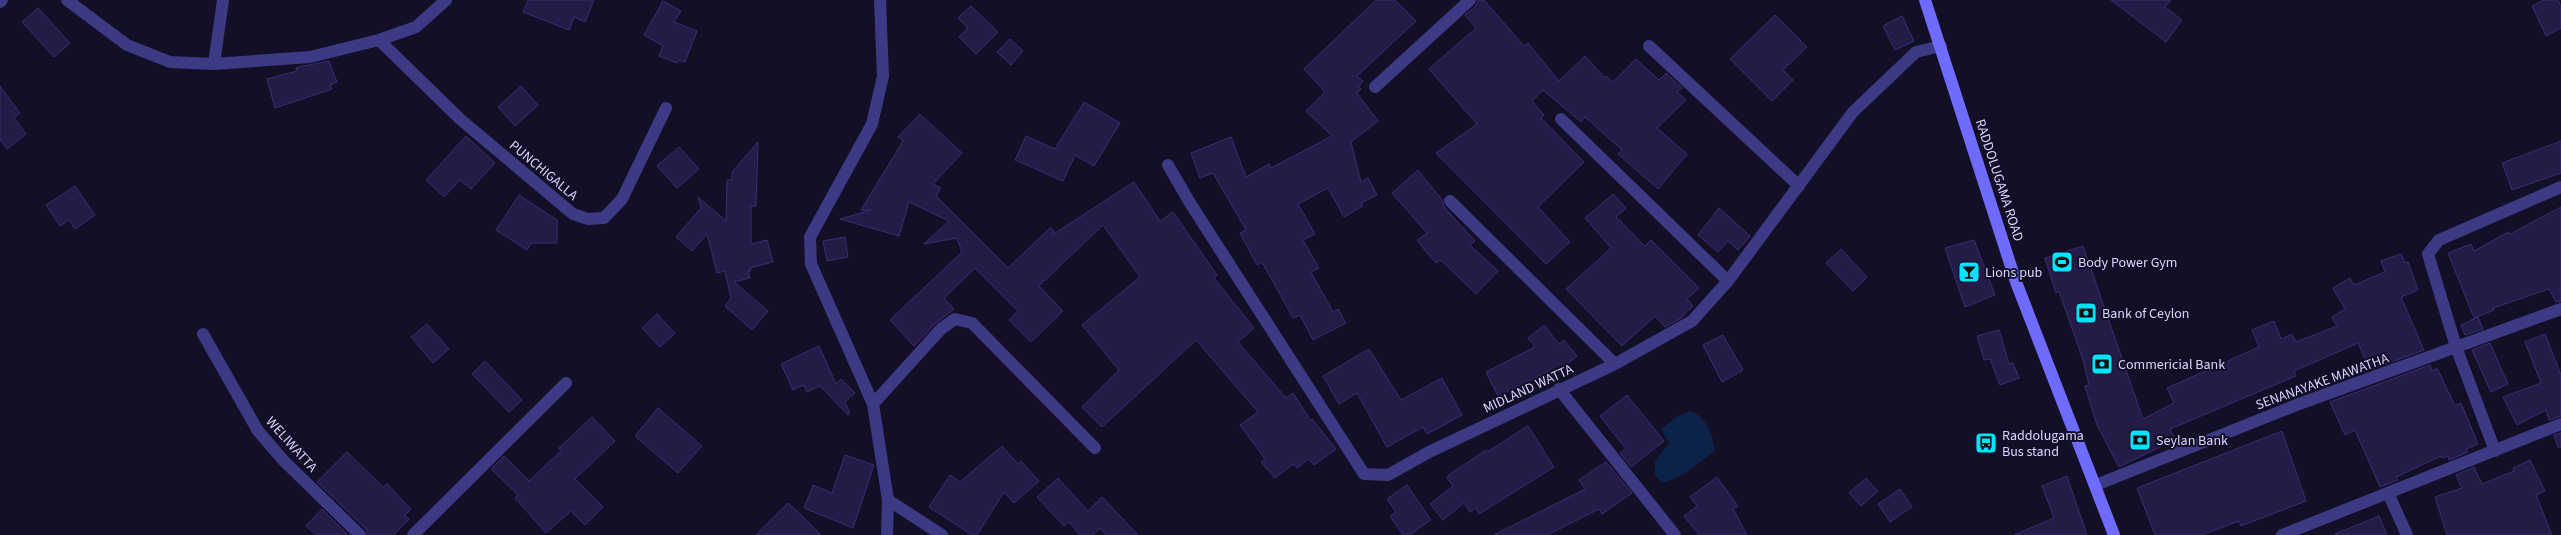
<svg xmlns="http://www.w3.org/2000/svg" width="2561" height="535" font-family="'Source Sans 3',sans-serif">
<rect width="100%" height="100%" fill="#130f26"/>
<!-- water -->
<path fill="#0c2248" d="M 1690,411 C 1707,417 1713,435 1715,451 C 1697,463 1684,478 1662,483 L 1655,475 L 1655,461 L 1669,443 L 1661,429 L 1676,417 Z"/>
<!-- building -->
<path fill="#241b47" stroke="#3b2d73" d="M 528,0 L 594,0 L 585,22 L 574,17 L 569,30 L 523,12 Z
M 1376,0 L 1395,0 L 1416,21 L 1357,76 L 1363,81 L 1358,87 L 1361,89 L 1357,93 L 1378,121 L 1351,142 L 1361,182 L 1368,178 L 1377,195 L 1361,203 L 1363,206 L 1344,217 L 1328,188 L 1298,204 L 1315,234 L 1303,240 L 1319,268 L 1311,272 L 1333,312 L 1338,309 L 1346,323 L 1313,340 L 1300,315 L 1293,318 L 1262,262 L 1257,265 L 1240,233 L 1246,230 L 1213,173 L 1200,178 L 1191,153 L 1231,137 L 1246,177 L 1269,164 L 1271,168 L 1332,136 L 1306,111 L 1325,92 L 1304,69 Z
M 1478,0 L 1484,0 L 1524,46 L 1528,43 L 1559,81 L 1585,56 L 1605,78 L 1606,76 L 1613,82 L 1636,59 L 1659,80 L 1666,73 L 1682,88 L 1677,92 L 1686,100 L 1657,128 L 1687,154 L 1658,189 L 1618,154 L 1622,150 L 1585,117 L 1581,122 L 1543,90 L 1532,101 L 1544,115 L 1541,118 L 1584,162 L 1538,207 L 1570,242 L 1546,264 L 1436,153 L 1477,124 L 1429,69 L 1476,28 L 1465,15 L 1476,6 Z
M 2111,0 L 2171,0 L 2165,7 L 2182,20 L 2166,42 Z
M 2544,0 L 2558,0 L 2561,7 L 2561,28 L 2546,36 L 2532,6 Z
M 663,1 L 681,11 L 674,22 L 697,31 L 685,62 L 678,60 L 677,63 L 659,56 L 663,46 L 644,35 Z
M 971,6 L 998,32 L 976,54 L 959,37 L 968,28 L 958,18 Z
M 38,8 L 70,43 L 54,57 L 22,22 Z
M 1775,15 L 1807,47 L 1783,70 L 1793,80 L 1772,101 L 1730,59 Z
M 1902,16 L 1914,41 L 1895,50 L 1883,26 Z
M 1010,39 L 1023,51 L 1011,65 L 997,52 Z
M 329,61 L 337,82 L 330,85 L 332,89 L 275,108 L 267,79 L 297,71 L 296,68 L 303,66 Z
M 0,86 L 20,113 L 14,118 L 26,134 L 7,149 L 0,139 Z
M 521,86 L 538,105 L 515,126 L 498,107 Z
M 1084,102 L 1120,123 L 1094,166 L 1075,155 L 1063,181 L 1015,160 L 1026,136 L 1055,149 Z
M 920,114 L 962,153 L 933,184 L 941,188 L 936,196 L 1008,268 L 1050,228 L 1054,231 L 1052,235 L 1134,182 L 1160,221 L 1173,212 L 1217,275 L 1214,278 L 1254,328 L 1238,342 L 1286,398 L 1293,393 L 1311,421 L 1312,419 L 1336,449 L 1314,465 L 1309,459 L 1297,468 L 1293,464 L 1275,478 L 1261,462 L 1265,459 L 1240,425 L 1258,412 L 1196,340 L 1102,427 L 1082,407 L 1119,370 L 1082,325 L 1140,277 L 1103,225 L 1039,286 L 1063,311 L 1031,342 L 1009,320 L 1018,311 L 975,268 L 944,298 L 954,309 L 935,324 L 914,346 L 890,320 L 962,252 L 957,238 L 924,244 L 949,221 L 909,202 L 899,236 L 840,219 L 871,210 L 861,210 L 903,141 L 898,137 Z
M 466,136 L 495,163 L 471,189 L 460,180 L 444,197 L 426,180 Z
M 2561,141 L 2561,173 L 2512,190 L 2502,163 Z
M 758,142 L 756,206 L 751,206 L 751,244 L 767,240 L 773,262 L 750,268 L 751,271 L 748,271 L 750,278 L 734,282 L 768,311 L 752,330 L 725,306 L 731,298 L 725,271 L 717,273 L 707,234 L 692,251 L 676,237 L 701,208 L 698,197 L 726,221 L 727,180 L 732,180 L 732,172 Z
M 679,147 L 699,169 L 677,188 L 657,166 Z
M 1418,170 L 1442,200 L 1444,207 L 1475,241 L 1470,245 L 1498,271 L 1476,294 L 1445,264 L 1440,260 L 1436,263 L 1428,254 L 1417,240 L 1427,233 L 1392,193 Z
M 75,186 L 95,215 L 75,229 L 69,220 L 60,226 L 46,205 Z
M 1613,194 L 1626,208 L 1616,217 L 1645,246 L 1651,240 L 1699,288 L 1687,299 L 1693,306 L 1680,319 L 1665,327 L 1655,316 L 1622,346 L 1566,289 L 1611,248 L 1585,218 Z
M 519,195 L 557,220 L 557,243 L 531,243 L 527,250 L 496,230 Z
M 2561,207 L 2561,301 L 2556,302 L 2549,289 L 2493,308 L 2494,310 L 2474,318 L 2448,253 L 2471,244 L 2474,251 L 2508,232 L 2510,234 Z
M 1719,208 L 1750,236 L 1738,250 L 1728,241 L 1718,252 L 1698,235 Z
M 845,237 L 848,257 L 827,261 L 823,241 Z
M 1974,240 L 1995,295 L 1965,307 L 1945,248 Z
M 2083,246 L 2143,419 L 2174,403 L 2167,388 L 2259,347 L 2252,330 L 2274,321 L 2281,339 L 2292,334 L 2296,342 L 2337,326 L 2332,317 L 2345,309 L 2333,288 L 2350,278 L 2354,285 L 2385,272 L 2381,261 L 2401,254 L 2405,263 L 2408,262 L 2418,290 L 2401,297 L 2424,350 L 2370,370 L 2358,343 L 2294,371 L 2296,376 L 2170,429 L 2175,440 L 2119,467 L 2097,425 L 2085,386 L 2089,385 L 2083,360 L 2059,291 L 2056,293 L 2045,258 Z
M 1841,249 L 1867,277 L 1853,291 L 1826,263 Z
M 657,314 L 675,333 L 660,347 L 642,328 Z
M 2478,317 L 2483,329 L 2465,335 L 2461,325 Z
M 427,324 L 449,349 L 433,363 L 411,337 Z
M 1544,325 L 1559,344 L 1564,340 L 1577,356 L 1551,377 L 1547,372 L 1498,396 L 1486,372 L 1535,347 L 1528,338 Z
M 1999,330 L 2009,364 L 2013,363 L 2019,378 L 2000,385 L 1990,359 L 1984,360 L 1977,336 Z
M 2545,334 L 2561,375 L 2561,416 L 2549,420 L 2546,410 L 2517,425 L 2503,397 L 2541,383 L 2525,342 Z
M 1723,335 L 1743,370 L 1722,382 L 1703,345 Z
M 2490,343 L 2508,384 L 2491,392 L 2472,350 Z
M 819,346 L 836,384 L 841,379 L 855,393 L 845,402 L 850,413 L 848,415 L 820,386 L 807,392 L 804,385 L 793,390 L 781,364 Z
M 1369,349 L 1401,400 L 1442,378 L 1462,415 L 1427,434 L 1423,427 L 1387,447 L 1357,393 L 1339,404 L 1323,376 Z
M 485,361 L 522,400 L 509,412 L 472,374 Z
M 2430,365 L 2432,371 L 2437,368 L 2455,406 L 2461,403 L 2478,444 L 2466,449 L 2468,452 L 2449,460 L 2448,456 L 2442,458 L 2441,456 L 2396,477 L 2398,480 L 2380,487 L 2355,430 L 2345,435 L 2330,402 Z
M 1627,395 L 1664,441 L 1631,467 L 1620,453 L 1626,449 L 1600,416 Z
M 658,408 L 702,446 L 678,473 L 635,436 Z
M 592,417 L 615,441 L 575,479 L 603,507 L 585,525 L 571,511 L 546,533 L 515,498 L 518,495 L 491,469 L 504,456 L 529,481 L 561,451 L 559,448 Z
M 1528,426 L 1554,467 L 1479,514 L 1476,508 L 1470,512 L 1464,503 L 1443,520 L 1430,504 L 1453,486 L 1447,478 L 1450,474 L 1486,450 L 1487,452 Z
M 2282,431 L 2306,501 L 2241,526 L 2239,521 L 2202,535 L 2155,535 L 2137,488 Z
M 2561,433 L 2561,447 L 2558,447 L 2554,435 Z
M 1002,446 L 1018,464 L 1021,461 L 1039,481 L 1014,503 L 1004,492 L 977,535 L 972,535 L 929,507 L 950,475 L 960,482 Z
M 347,452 L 383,487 L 387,484 L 411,509 L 405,515 L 409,519 L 393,535 L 368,535 L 366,529 L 317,482 Z
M 845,455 L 874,465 L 853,528 L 804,508 L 813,485 L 832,493 Z
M 2530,460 L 2545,491 L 2536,495 L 2552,535 L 2447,535 L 2435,497 L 2462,488 L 2456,475 L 2474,467 L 2482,484 L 2514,471 L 2513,468 Z
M 1606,462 L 1632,493 L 1602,514 L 1599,509 L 1547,535 L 1494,535 L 1585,489 L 1579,480 Z
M 2067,476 L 2087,535 L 2014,535 L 2054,518 L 2042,486 Z
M 1717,477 L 1738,506 L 1733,509 L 1747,535 L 1699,535 L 1684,516 L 1697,506 L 1690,497 Z
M 1058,478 L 1088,511 L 1102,497 L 1138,535 L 1106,535 L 1100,528 L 1093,535 L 1080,535 L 1069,522 L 1064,526 L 1037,497 Z
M 1866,478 L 1878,491 L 1861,506 L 1849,493 Z
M 1407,485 L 1431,520 L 1409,535 L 1403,535 L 1390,516 L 1396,512 L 1387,499 Z
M 1900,489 L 1912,507 L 1890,522 L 1878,504 Z
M 788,503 L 796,510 L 821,535 L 756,535 Z
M 322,509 L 348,535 L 316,535 L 306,526 Z
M 2379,516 L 2387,535 L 2335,535 L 2335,534 Z"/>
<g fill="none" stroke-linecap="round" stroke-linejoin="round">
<!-- street -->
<path stroke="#3d3a85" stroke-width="12" d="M 67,0 L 127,45 L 170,62 L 214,64 L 310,57 L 379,40 L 416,27 L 446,0
M 880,0 L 883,76 L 872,124 L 810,237 L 811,264 L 873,404 L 888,500 L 887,535
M 0,2 L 2,0
M 379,40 L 460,119 L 573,214 L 588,219 L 604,218 L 622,199 L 666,108
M 1649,46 L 1799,186
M 214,64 L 223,0
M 1375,87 L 1470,0
M 1561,119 L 1728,281
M 1168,165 L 1190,203 L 1364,474 L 1388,475 L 1429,452 L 1615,364 L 1692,321 L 1728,281 L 1853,112 L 1916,52 L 1941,46
M 1450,201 L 1615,364
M 203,334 L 258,431 L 283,460 L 360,535
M 1559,389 L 1675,535
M 873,404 L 941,329 L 955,319 L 972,323 L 1095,448
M 2495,451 L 2456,347 L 2428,254 L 2439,240 L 2561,187
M 2096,485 L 2299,404 L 2561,309
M 2388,493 L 2407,535
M 888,500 L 942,535
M 413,535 L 566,383
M 2282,535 L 2561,424"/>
<!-- secondary -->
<path stroke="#6f6bff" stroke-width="12" d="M 1925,0 L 2016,282 L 2114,535"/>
</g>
<!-- icons -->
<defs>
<g id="stadium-square" transform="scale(1.125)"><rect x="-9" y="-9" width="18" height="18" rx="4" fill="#00e5ff" stroke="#130f26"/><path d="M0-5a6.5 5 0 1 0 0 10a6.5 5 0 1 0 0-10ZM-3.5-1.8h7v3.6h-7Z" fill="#111"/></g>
<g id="bar-square" transform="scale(1.125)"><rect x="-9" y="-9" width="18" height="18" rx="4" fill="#00e5ff" stroke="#130f26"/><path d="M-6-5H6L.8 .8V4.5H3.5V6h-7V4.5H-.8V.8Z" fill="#111"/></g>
<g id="bank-square" transform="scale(1.125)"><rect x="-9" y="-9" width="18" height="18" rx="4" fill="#00e5ff" stroke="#130f26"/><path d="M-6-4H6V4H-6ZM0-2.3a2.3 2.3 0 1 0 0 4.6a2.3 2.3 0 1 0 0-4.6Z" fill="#111"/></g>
<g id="bus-square" transform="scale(1.125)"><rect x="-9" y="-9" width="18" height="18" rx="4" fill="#00e5ff" stroke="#130f26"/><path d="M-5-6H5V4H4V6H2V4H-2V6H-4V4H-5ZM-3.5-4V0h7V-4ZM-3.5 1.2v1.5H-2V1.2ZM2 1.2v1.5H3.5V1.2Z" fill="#111"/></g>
</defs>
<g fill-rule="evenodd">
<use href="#stadium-square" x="2062" y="262"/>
<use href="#bar-square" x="1969" y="272"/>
<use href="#bank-square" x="2086" y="313"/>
<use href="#bank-square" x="2102" y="364"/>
<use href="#bank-square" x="2140" y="440"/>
<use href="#bus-square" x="1986" y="443"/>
</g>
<g text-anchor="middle" stroke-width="4" stroke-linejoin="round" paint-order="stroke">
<!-- street labels -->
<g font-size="14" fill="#d9d4ff" stroke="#130f26">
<text transform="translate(544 170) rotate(40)" y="5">PUNCHIGALLA</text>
<text transform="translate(2000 180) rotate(72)" y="5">RADDOLUGAMA ROAD</text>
<text transform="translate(2322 381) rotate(-20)" y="5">SENANAYAKE MAWATHA</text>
<text transform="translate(1528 388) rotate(-25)" y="5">MIDLAND WATTA</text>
<text transform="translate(292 444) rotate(48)" y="5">WELIWATTA</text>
</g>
<!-- poi labels -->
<g font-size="14" fill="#d9d4ff" stroke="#130f26" text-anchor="start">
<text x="2078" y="267">Body Power Gym</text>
<text x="1985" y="277">Lions pub</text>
<text x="2102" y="318">Bank of Ceylon</text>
<text x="2118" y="369">Commericial Bank</text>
<text x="2002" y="440">Raddolugama<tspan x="2002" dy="16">Bus stand</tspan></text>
<text x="2156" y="445">Seylan Bank</text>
</g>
</g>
</svg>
